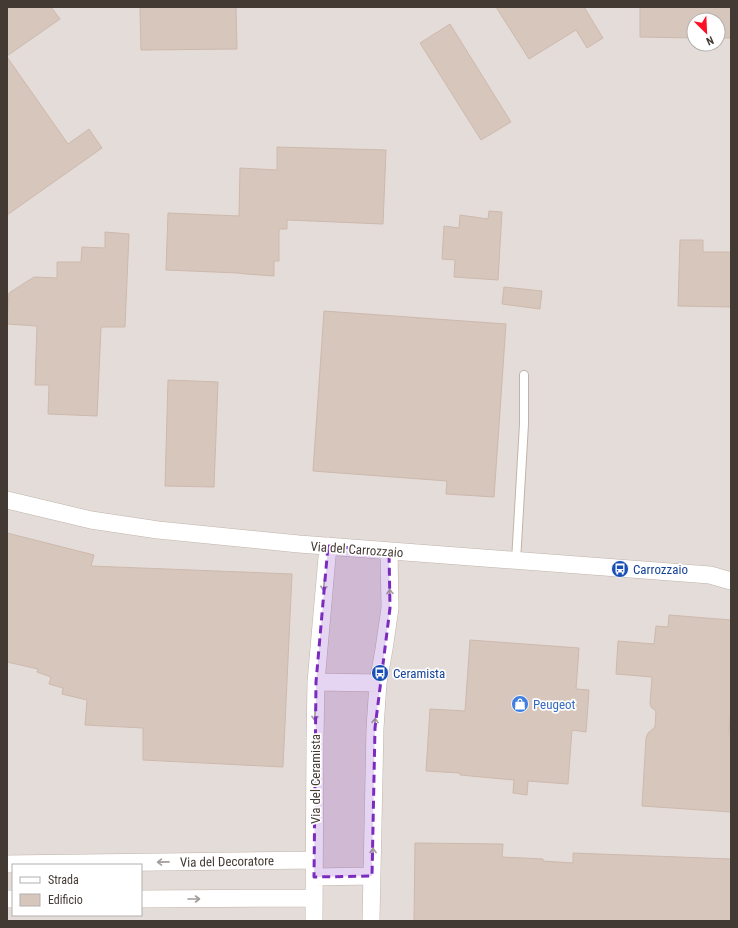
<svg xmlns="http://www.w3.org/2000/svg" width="738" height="928" font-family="'Roboto Condensed',sans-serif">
<rect width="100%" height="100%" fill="#f2eae3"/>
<!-- industrial -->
<path fill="#e4dcd9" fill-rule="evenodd" d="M 7,7 L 731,7 L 731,921 L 7,921 ZM 694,20 L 718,20 L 718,44 L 694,44 ZM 13,865 L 141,865 L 141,915 L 13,915 Z"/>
<!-- building -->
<path fill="#d7c6bc" stroke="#ceb9ac" d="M 7,7 L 51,7 L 60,19 L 7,56 Z
M 140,7 L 236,7 L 237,49 L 141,50 Z
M 496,7 L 584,7 L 603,38 L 587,48 L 576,30 L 529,59 Z
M 640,7 L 731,7 L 731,38 L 718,38 L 718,20 L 694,20 L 694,38 L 640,37 Z
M 450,24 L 511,122 L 481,140 L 420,43 Z
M 7,57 L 68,144 L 89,129 L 102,148 L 7,215 Z
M 277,147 L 386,150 L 383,224 L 287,220 L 287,229 L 279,229 L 279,261 L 274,261 L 274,276 L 246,274 L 238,273 L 166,270 L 168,213 L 239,216 L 240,168 L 277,170 Z
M 489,211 L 502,212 L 498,280 L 454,277 L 455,260 L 442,259 L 444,226 L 459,228 L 460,215 L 488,219 Z
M 105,232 L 129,234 L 125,327 L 101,327 L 97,416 L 48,414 L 49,385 L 35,385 L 37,326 L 7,324 L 9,293 L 34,277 L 57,278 L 57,262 L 81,262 L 82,247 L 105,248 Z
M 680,240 L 703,240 L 703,252 L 731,252 L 731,307 L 678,306 Z
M 504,287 L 542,291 L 540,309 L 502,304 Z
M 324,311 L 506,324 L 494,497 L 446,494 L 447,481 L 313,471 Z
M 168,380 L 218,382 L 214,487 L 165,486 Z
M 7,533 L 94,555 L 91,566 L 292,574 L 283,767 L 143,760 L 143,728 L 85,725 L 87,700 L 62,694 L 63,688 L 49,684 L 51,677 L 37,672 L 38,669 L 7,662 Z
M 669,615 L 731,620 L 731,716 L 730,717 L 729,734 L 731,736 L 731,812 L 642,806 L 646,738 L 648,733 L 655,727 L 656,711 L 651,707 L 650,703 L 652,677 L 616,674 L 618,641 L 654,644 L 656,626 L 668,627 Z
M 470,640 L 579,648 L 576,689 L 589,690 L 586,732 L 572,730 L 568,784 L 528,781 L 527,795 L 513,793 L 514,780 L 460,775 L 460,773 L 426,771 L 430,709 L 465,711 Z
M 415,843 L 503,844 L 502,857 L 543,859 L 543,861 L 573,863 L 573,853 L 731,859 L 731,921 L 414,921 Z"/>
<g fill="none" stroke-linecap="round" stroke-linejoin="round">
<!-- lane casing -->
<g stroke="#c0b3a9" stroke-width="10">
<path id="lane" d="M 516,561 L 524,424 L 524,375"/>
</g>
<!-- street casing -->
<g stroke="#c0b3a9" stroke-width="18">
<path id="street" d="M 7,500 L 91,520 L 158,530 L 299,544 L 710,575 L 731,581
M 316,682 L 378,683
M 7,864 L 314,860
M 314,877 L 372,876
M 7,899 L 13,899
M 141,899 L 314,898
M 314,921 L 315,739 L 316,682 L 328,546
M 371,921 L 375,728 L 378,683 L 384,649 L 390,608 L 389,551"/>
</g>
<!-- lane -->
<use href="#lane" stroke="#fff" stroke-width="8"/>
<!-- street -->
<use href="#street" stroke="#fff" stroke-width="17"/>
</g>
<!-- one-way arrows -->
<defs><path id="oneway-shaft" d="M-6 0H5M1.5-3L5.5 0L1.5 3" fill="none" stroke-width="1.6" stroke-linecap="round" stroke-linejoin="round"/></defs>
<g stroke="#a29c9a">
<use href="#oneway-shaft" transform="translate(324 585) rotate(95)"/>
<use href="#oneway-shaft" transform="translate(390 595) rotate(-92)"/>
<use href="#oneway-shaft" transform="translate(315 715) rotate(91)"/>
<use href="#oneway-shaft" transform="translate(375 724) rotate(-87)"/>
<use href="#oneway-shaft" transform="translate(373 854) rotate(-89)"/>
<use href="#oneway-shaft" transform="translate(163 862) rotate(179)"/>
<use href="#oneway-shaft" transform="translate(194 899)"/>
</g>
<!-- marked area -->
<path fill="#7b2cbf" fill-opacity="0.2" stroke="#7b2cbf" stroke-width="3" stroke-dasharray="8 5" stroke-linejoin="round" d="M 328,546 L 389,551 L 390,608 L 375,728 L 372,876 L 314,877 L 316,682 Z"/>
<!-- icons -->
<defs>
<g id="bus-disc" transform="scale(0.9)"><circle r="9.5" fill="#1a4fb4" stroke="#fff"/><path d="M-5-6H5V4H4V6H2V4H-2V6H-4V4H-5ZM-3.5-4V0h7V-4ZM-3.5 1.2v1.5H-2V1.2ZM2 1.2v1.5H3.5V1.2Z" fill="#fff"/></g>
<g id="shop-disc" transform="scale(0.9)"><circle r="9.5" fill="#3f7fe0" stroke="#fff"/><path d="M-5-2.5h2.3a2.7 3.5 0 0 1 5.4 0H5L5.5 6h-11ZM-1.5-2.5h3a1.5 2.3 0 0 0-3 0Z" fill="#fff"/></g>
</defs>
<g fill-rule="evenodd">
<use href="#bus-disc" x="620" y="569"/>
<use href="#bus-disc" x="380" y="673"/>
<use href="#shop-disc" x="520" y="704"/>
</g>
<g text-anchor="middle" stroke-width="3.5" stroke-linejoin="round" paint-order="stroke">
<!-- street labels -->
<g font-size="13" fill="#443a34" stroke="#fff">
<text transform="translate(357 549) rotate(4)" y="5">Via del Carrozzaio</text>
<text transform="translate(315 779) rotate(-90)" y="5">Via del Ceramista</text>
<text transform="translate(227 861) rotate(-1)" y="5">Via del Decoratore</text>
</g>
<!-- transit labels -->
<g font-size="13" fill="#164399" stroke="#fff" text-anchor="start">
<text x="633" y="574">Carrozzaio</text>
<text x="393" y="678">Ceramista</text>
</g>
<!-- shop labels -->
<g font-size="13" fill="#366cbe" stroke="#fff" text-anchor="start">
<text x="533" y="709">Peugeot</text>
</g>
</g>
<!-- border -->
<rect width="738" height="928" fill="none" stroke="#443a34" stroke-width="16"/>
<!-- legend -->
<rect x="12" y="864" width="130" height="52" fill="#ffffff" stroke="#b4b0ae"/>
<rect x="20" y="877" width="20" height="6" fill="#ffffff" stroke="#b4b0ae"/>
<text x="48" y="884" font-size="12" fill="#443a34">Strada</text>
<rect x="20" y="894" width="20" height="12" fill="#d7c6bc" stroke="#b4b0ae"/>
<text x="48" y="904" font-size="12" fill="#443a34">Edificio</text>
<!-- north arrow -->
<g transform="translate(706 32) rotate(156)"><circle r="19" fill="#ffffff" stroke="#b4b0ae"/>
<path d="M0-3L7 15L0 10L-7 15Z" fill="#fc1025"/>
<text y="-6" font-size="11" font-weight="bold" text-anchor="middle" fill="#443a34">N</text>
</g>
</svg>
